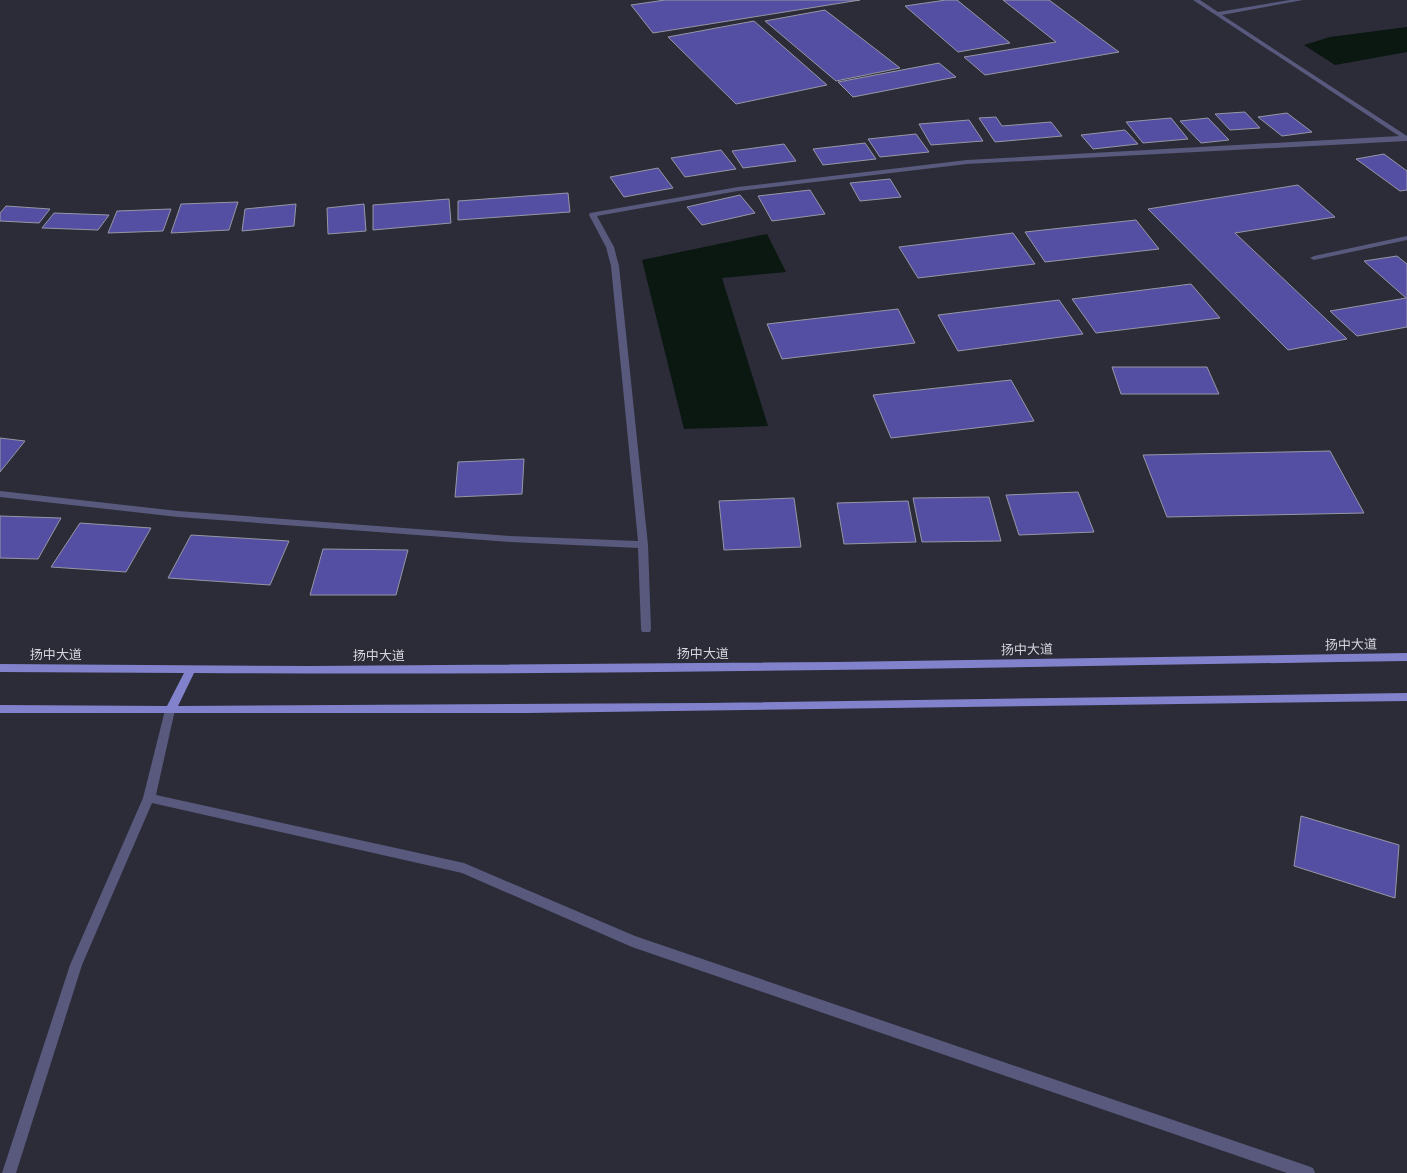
<svg xmlns="http://www.w3.org/2000/svg" width="1407" height="1173" font-family="'Exo 2','Noto Sans SC',sans-serif">
<rect width="100%" height="100%" fill="#2b2c37"/>
<!-- water -->
<path fill="#0a1811" d="M 1407,27 L 1407,52 L 1335,65 L 1304,45 L 1330,37 Z
M 767,234 L 786,272 L 722,278 L 768,426 L 684,429 L 642,260 Z"/>
<!-- building -->
<path fill="#544fa2" stroke="#9697a5" d="M 665,0 L 860,0 L 653,33 L 631,5 Z
M 946,0 L 957,0 L 1010,43 L 958,52 L 905,6 Z
M 1003,0 L 1049,0 L 1119,52 L 985,75 L 964,57 L 1056,42 Z
M 825,10 L 900,68 L 836,81 L 765,21 Z
M 754,21 L 827,85 L 736,104 L 668,37 Z
M 939,63 L 956,77 L 853,97 L 838,82 Z
M 1245,112 L 1260,128 L 1230,130 L 1215,114 Z
M 1287,113 L 1312,132 L 1282,136 L 1258,117 Z
M 996,117 L 1002,126 L 1051,122 L 1062,136 L 995,142 L 979,118 Z
M 1171,118 L 1188,139 L 1143,143 L 1126,122 Z
M 1208,118 L 1229,140 L 1201,143 L 1180,121 Z
M 969,120 L 983,141 L 931,145 L 919,124 Z
M 1125,130 L 1138,144 L 1093,149 L 1081,135 Z
M 916,134 L 929,152 L 880,157 L 868,139 Z
M 865,143 L 876,159 L 823,165 L 813,149 Z
M 784,144 L 796,161 L 743,168 L 732,151 Z
M 721,150 L 736,169 L 685,177 L 671,158 Z
M 1384,154 L 1407,171 L 1407,190 L 1400,191 L 1356,159 Z
M 658,168 L 673,188 L 624,197 L 610,177 Z
M 890,179 L 901,197 L 860,201 L 850,183 Z
M 1298,185 L 1335,217 L 1235,233 L 1347,339 L 1288,350 L 1148,209 Z
M 810,190 L 825,214 L 772,221 L 758,196 Z
M 568,193 L 570,212 L 458,220 L 458,201 Z
M 740,195 L 755,213 L 702,225 L 687,207 Z
M 449,199 L 451,223 L 373,230 L 373,205 Z
M 238,202 L 229,230 L 171,233 L 181,204 Z
M 296,204 L 294,226 L 242,231 L 245,209 Z
M 364,204 L 366,231 L 328,234 L 327,208 Z
M 6,206 L 50,209 L 39,223 L 0,221 L 0,213 Z
M 171,209 L 163,231 L 108,233 L 117,211 Z
M 54,213 L 109,215 L 98,230 L 42,228 Z
M 1136,220 L 1159,249 L 1045,262 L 1025,232 Z
M 1013,233 L 1035,264 L 918,278 L 899,247 Z
M 1397,256 L 1407,264 L 1407,327 L 1357,336 L 1330,311 L 1406,298 L 1364,261 Z
M 1191,284 L 1220,318 L 1096,333 L 1072,299 Z
M 1059,300 L 1083,334 L 958,351 L 938,315 Z
M 898,309 L 915,343 L 782,359 L 767,324 Z
M 1112,367 L 1207,367 L 1219,394 L 1121,394 Z
M 1011,380 L 1034,421 L 891,438 L 873,395 Z
M 0,438 L 25,441 L 0,472 Z
M 1330,451 L 1364,513 L 1167,517 L 1143,455 Z
M 524,459 L 522,494 L 455,497 L 458,462 Z
M 1078,492 L 1094,532 L 1019,535 L 1006,495 Z
M 989,497 L 1001,541 L 922,542 L 913,498 Z
M 794,498 L 801,547 L 724,550 L 719,501 Z
M 908,501 L 916,542 L 844,544 L 837,503 Z
M 0,516 L 61,518 L 38,559 L 0,558 Z
M 80,523 L 151,528 L 126,572 L 51,567 Z
M 191,535 L 289,541 L 270,585 L 168,578 Z
M 323,549 L 408,550 L 396,595 L 310,595 Z
M 1301,816 L 1399,845 L 1395,898 L 1294,866 Z"/>
<g fill="none" stroke-linecap="round" stroke-linejoin="round">
<!-- minor -->
<path fill="#58597d" fill-rule="evenodd" d="M 1193,0 L 1200,0 L 1218,12 L 1290,0 L 1303,0 L 1222,15 L 1407,136 L 1407,141 L 967,164 L 738,191 L 597,216 L 614,247 L 619,266 L 648,545 L 651,629 L 650,632 L 642,632 L 641,629 L 638,548 L 510,542 L 178,517 L 0,497 L 0,491 L 178,511 L 510,536 L 638,541 L 611,266 L 606,247 L 589,215 L 590,213 L 738,187 L 967,160 L 1399,136 Z
M 1407,236 L 1407,240 L 1314,260 L 1310,258 L 1314,256 Z
M 170,706 L 174,707 L 175,710 L 156,795 L 464,863 L 635,936 L 1308,1166 L 1313,1168 L 1315,1173 L 1287,1173 L 632,947 L 462,873 L 152,803 L 82,965 L 16,1173 L 2,1173 L 70,965 L 143,798 L 165,710 L 166,707 Z"/>
<!-- major -->
<path fill="#8282cc" fill-rule="evenodd" d="M 1407,653 L 1407,661 C 1003,667 598,676 194,673 L 178,706 L 704,703 L 1407,693 L 1407,701 L 528,713 L 0,713 L 0,705 L 167,706 L 184,673 L 0,672 L 0,664 L 312,666 L 837,662 Z"/>
</g>
<g text-anchor="middle" stroke-width="3.5" stroke-linejoin="round" paint-order="stroke">
<!-- street labels -->
<g font-size="13" fill="#d5d6dd" stroke="#2b2c37">
<text transform="translate(1351 644) rotate(-1)" y="5">扬中大道</text>
<text transform="translate(1027 649) rotate(-1)" y="5">扬中大道</text>
<text x="703" y="658">扬中大道</text>
<text x="56" y="659">扬中大道</text>
<text x="379" y="660">扬中大道</text>
</g>
</g>
</svg>
